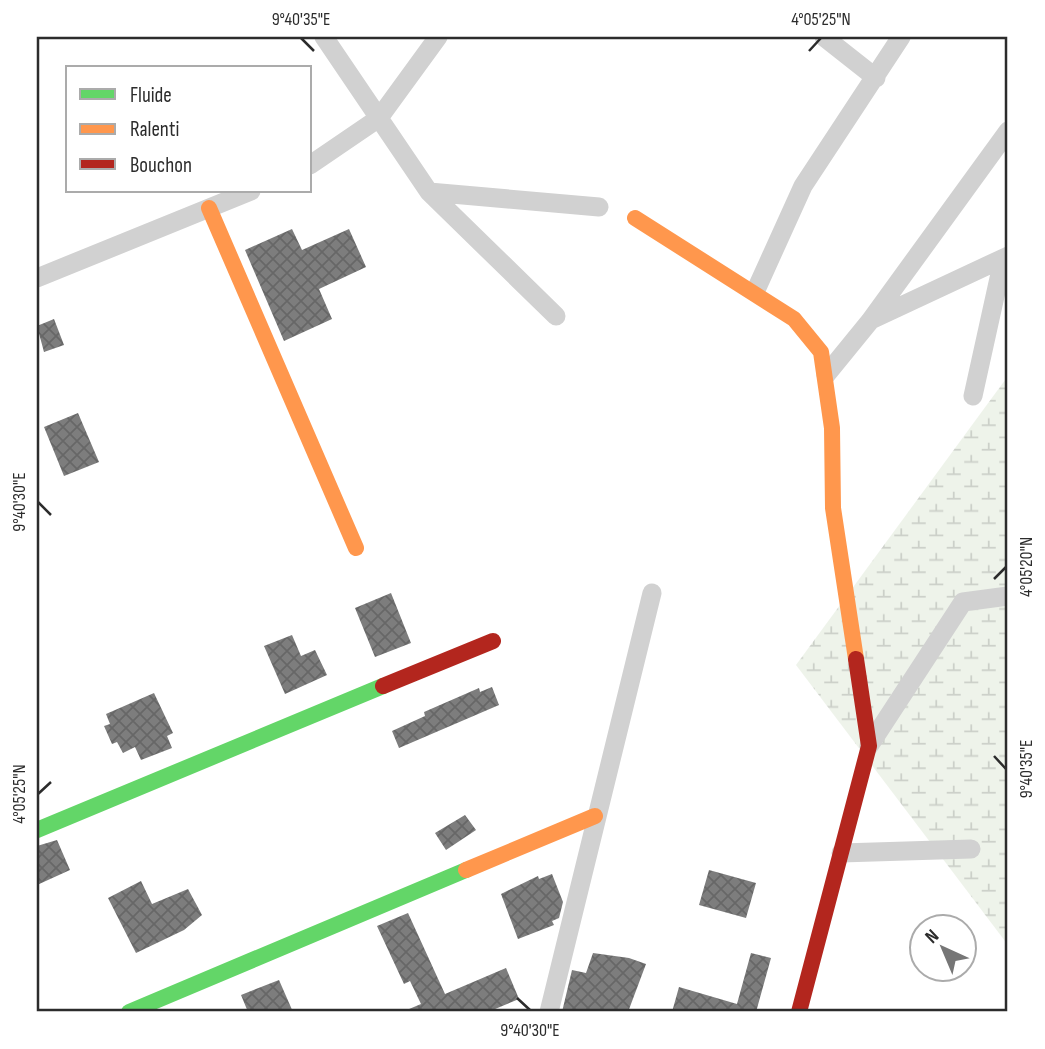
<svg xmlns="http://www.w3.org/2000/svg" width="1045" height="1049" font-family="'Sofia Sans Condensed',sans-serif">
<defs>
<pattern id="wetland-marsh" width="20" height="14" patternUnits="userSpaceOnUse" patternTransform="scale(1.75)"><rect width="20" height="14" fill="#eef3ea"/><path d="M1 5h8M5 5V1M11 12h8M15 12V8" fill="none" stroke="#ccd0c9"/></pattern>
<pattern id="building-cross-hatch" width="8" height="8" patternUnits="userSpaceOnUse" patternTransform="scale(1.75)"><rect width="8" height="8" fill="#7d7d7d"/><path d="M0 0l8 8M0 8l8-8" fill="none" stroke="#676767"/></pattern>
</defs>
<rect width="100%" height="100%" fill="#fff"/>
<!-- wetland -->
<path fill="url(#wetland-marsh)" d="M 1008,376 L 1008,945 L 796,665 Z"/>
<!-- building -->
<path fill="url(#building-cross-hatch)" d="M 292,229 L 302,250 L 349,229 L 366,267 L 319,289 L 332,319 L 284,341 L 245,250 Z
M 54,319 L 64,345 L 44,352 L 37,326 Z
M 78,413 L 99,462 L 64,476 L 44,427 Z
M 391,593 L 411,643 L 375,657 L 355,608 Z
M 292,635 L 301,656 L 315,650 L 327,675 L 285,694 L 264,646 Z
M 492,687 L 499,705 L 399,748 L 392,731 L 425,716 L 424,712 L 479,688 L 480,692 Z
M 154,693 L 173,733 L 167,736 L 172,748 L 141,760 L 135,747 L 123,753 L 117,742 L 112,744 L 104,726 L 110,724 L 106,714 Z
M 465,815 L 476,830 L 446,850 L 435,833 Z
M 57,840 L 70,870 L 37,885 L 37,846 Z
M 709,870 L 756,883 L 746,918 L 699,905 Z
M 552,874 L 563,902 L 559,918 L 552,921 L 554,925 L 518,939 L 501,894 L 538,876 L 539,879 Z
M 141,881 L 152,904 L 188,889 L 202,915 L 184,930 L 136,953 L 108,898 Z
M 408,913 L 445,994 L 506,968 L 519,999 L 488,1012 L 402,1012 L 421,1004 L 410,981 L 404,984 L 377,926 Z
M 593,953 L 629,958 L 646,964 L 628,1012 L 562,1012 L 572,970 L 586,973 Z
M 751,953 L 771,958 L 756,1012 L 672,1012 L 679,987 L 737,1004 Z
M 279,980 L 293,1012 L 248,1012 L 241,995 Z"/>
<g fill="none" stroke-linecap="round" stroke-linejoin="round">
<!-- street -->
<path stroke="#d1d1d1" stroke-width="19" d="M 324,37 L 429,192 L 556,316
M 824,37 L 876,78
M 310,165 L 379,118 L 438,37
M 429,192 L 599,207
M 37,278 L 251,191
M 755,292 L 803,186 L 901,37
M 871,320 L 1008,256
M 826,375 L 870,321 L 1008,131
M 973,396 L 1003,260
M 869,746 L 963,602 L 1008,596
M 841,853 L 971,849
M 549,1012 L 652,593"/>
<!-- fast -->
<path stroke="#63d668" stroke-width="16" d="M 37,830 L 383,686
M 129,1012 L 466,870"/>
<!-- slow -->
<path stroke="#ff974d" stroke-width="16" d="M 209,208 L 356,548
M 635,218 L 794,319 L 821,352 L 832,428 L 833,508 L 856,659
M 466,870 L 595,816"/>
<!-- jam -->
<path stroke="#b3261e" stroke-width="16" d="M 383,686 L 493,641
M 799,1012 L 869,746 L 856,659"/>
</g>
<!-- ticks -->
<path fill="none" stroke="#2c2c2c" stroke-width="2.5" d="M 301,38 L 314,51M 809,51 L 821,38M 38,502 L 51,515M 994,579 L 1006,567M 994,756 L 1006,769M 38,794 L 51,782M 517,998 L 530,1010"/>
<!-- border -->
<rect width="1045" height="1049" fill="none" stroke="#ffffff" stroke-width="77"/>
<!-- legend -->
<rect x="66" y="66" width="245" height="126" fill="#ffffff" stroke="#ababab" stroke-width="2"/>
<rect x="80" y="89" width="35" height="10" fill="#63d668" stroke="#ababab" stroke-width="2"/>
<text x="130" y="102" font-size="21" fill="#2c2c2c">Fluide</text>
<rect x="80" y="124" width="35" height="10" fill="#ff974d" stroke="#ababab" stroke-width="2"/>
<text x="130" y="136" font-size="21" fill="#2c2c2c">Ralenti</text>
<rect x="80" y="159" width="35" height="10" fill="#b3261e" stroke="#ababab" stroke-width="2"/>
<text x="130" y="172" font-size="21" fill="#2c2c2c">Bouchon</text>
<!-- north arrow -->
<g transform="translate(943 948) rotate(316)"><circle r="33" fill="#ffffff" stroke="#ababab" stroke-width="2"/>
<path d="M0-5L12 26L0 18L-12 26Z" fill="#767676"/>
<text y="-10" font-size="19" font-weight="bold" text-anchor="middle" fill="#2c2c2c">N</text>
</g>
<rect x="38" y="38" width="968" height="972" fill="none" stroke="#2c2c2c" stroke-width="2.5"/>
<g font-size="18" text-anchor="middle" fill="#2c2c2c">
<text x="301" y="25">9°40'35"E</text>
<text x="821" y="25">4°05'25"N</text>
<text transform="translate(19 502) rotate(-90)" y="6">9°40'30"E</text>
<text transform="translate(1026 567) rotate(-90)" y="6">4°05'20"N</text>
<text transform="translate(1026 769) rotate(-90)" y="6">9°40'35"E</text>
<text transform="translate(19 794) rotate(-90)" y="6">4°05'25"N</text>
<text x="530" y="1036">9°40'30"E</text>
</g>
</svg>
